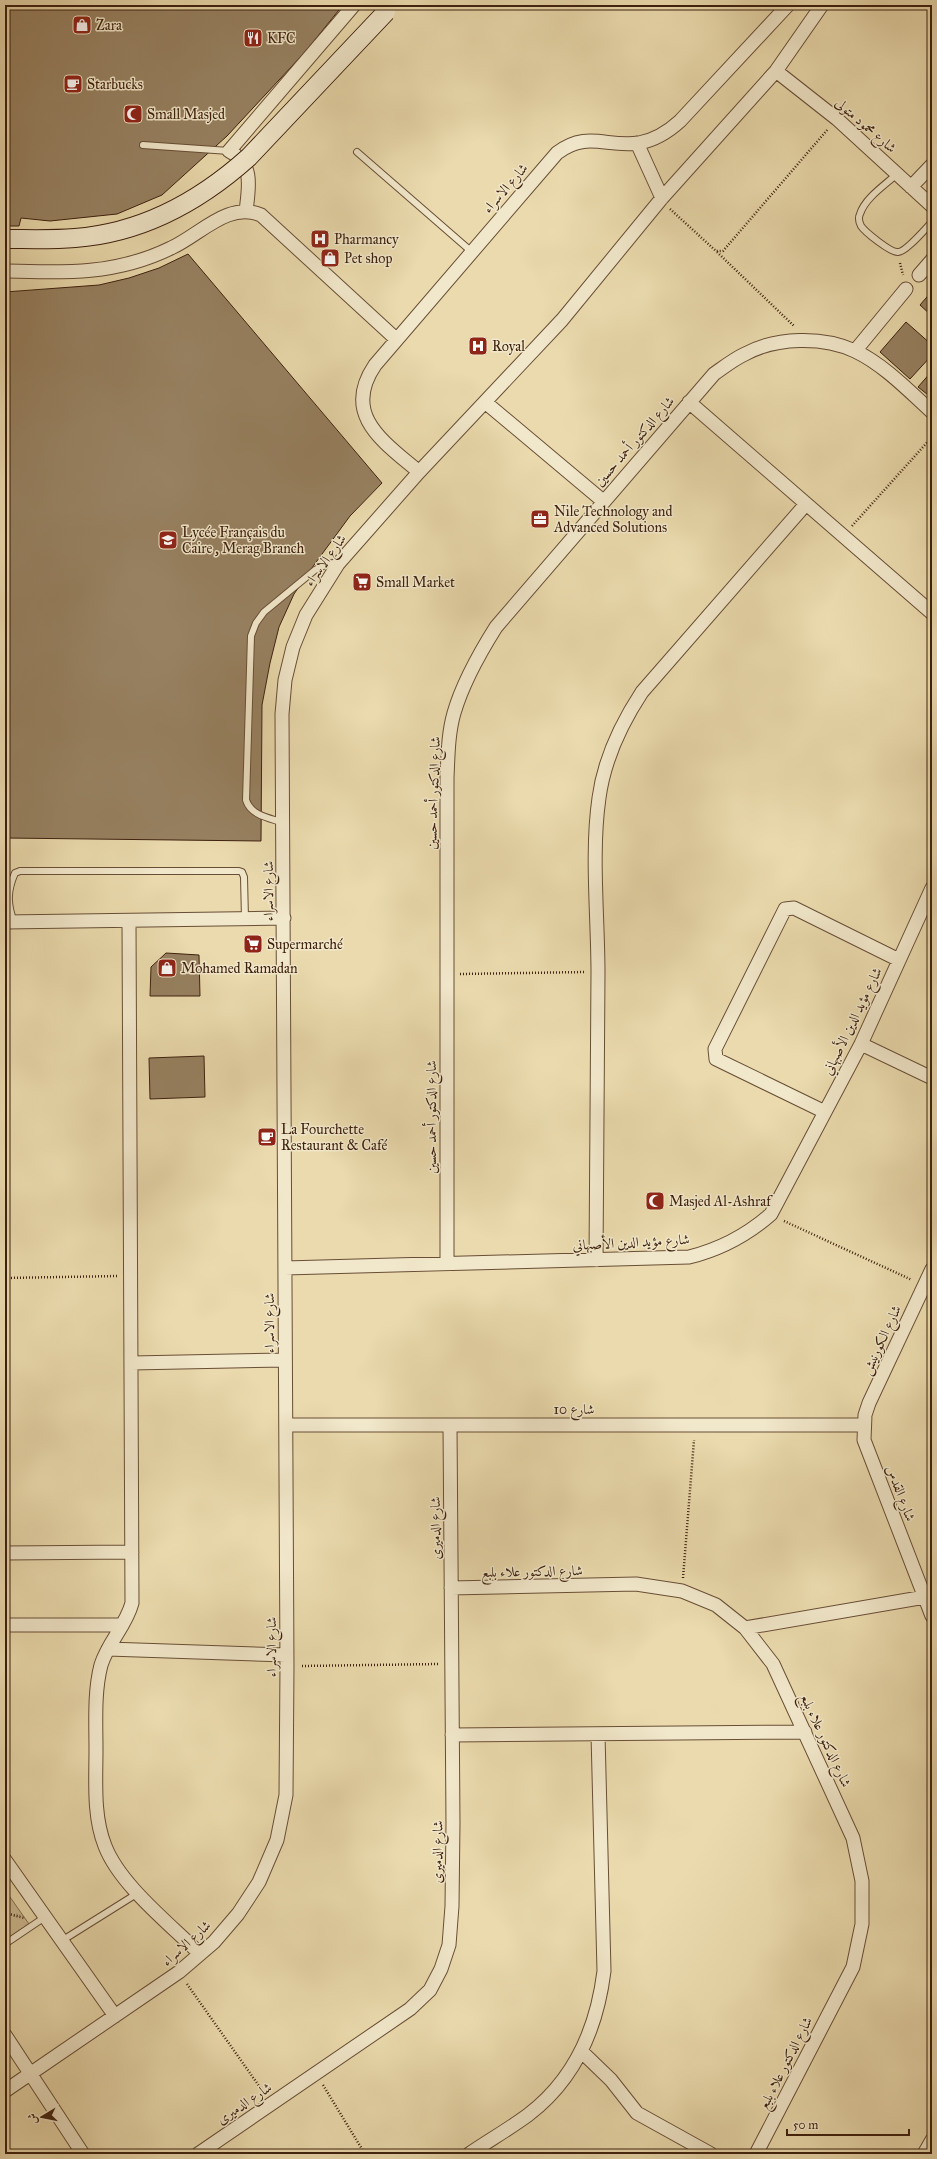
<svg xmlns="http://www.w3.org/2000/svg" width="937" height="2159" font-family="'IM FELL Great Primer',Amiri,serif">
<defs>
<pattern id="grass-tufts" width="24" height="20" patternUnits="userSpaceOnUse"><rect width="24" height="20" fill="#cdba92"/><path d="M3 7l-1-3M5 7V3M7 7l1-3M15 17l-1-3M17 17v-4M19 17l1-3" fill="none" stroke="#a89776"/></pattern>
</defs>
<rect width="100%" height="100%" fill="#eadaad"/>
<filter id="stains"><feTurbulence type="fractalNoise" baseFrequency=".005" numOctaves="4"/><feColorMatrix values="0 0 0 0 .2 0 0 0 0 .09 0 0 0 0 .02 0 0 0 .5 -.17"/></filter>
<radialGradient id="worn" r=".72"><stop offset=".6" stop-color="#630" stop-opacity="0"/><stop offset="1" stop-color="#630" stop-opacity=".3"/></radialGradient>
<!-- grass -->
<path fill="url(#grass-tufts)" stroke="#856d50" d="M 5,1890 L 29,1924 L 5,1940 Z"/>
<!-- building -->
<path fill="#978161" stroke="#3d200e" d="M 5,5 L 343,5 L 305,52 L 227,136 L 162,195 L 117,214 L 50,221 L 21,218 L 19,226 L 5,226 Z
M 188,254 L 382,483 L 350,516 L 314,565 L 294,594 L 279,627 L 270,663 L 262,705 L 261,841 L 5,838 L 5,292 L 99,285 L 129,278 L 159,268 Z
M 932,291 L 932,316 L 920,305 Z
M 906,322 L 932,345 L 932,355 L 910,379 L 880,352 Z
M 932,371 L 932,398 L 918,387 Z
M 166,953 L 199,955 L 200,996 L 150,996 L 151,967 Z
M 204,1056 L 205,1097 L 150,1099 L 149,1058 Z"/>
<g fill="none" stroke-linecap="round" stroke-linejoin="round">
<!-- lane casing -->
<g stroke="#684e36" stroke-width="8">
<path id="lane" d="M 143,145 L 229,151
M 357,152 L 472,252
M 897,174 C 885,185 865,198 860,214 C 858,218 859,222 861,226 C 865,232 891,253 898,252 C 906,252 925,229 932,222
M 284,823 C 270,818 251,816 246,800 L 251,636 L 256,623 L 264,612 L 315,570 L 329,563 L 338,564
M 14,922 C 7,904 7,891 15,873 L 20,871 L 239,871 L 242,872 L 244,877 L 245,919
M 63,1940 L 138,1893
M 5,1944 L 45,1917"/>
</g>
<!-- street casing -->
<g stroke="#684e36" stroke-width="15">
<path id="street" d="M 776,71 L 837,119 L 932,206
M 637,143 L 662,198
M 911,187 L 932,165
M 246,211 C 249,187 254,163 229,151 L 354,5
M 5,271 C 65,273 116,275 171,248 C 200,235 228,201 261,215 L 396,339
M 919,275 L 932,260
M 855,351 L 906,289
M 485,402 L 603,501
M 689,402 L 932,613
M 419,472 C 384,442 341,415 375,365 L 557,153 C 587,130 607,148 639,143 C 655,140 668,132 680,121 L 788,5
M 5,922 L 284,918
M 129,922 L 132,1603 C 126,1626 108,1642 101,1665 C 94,1692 96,1722 96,1750 C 96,1781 93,1816 105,1846 C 120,1885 170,1924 200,1954
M 861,1044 L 932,1078
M 825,1112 L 716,1059 L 715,1049 L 785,909 L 794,908 L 899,960
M 596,1260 C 597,1165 598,1069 598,973 C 598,917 591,853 599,798 C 604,760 621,724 642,692 L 806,504
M 447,1264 L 447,778 C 448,756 448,734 454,713 C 463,682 479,654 496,627 L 714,374 C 724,367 734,359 745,354 C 776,337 823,336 855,351 C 883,364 909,391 932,412
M 285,1268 L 689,1257 C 721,1249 746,1236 771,1214 L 861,1044 L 932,888
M 932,1269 L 869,1403 L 865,1415 L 864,1440 L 932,1616
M 132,1363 L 285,1360
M 286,1425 L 863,1425
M 5,1553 L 132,1552
M 451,1588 L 636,1584 L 682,1591 L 716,1605 L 745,1628 L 773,1664 L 853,1838 L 862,1881 L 862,1924 L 853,1967 L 756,2154
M 5,1625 L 121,1625
M 745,1628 L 925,1597
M 108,1649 L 286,1655
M 452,1735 L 805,1732
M 5,1860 L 115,2016
M 5,2035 L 83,2154
M 582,2052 L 611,2080 L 637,2113 L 711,2154
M 5,2091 L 179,1972 L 214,1942 L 238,1914 L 259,1882 L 277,1840 L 286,1795 L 287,1666 L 282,714 L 285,680 L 293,647 L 306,615 L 338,564 L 419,472 L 562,320 L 662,198 L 776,71 L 822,5
M 198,2154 L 410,2009 L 430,1990 L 441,1969 L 449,1945 L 452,1906 L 453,1823 L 450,1425
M 469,2154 C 488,2141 509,2129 528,2115 C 574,2080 597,2028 604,1971 L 598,1734
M 924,2154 L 932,2140"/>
</g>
<!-- path -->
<path stroke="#3d200e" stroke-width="2.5" stroke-dasharray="1 2" stroke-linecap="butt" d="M 670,209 L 716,251 L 723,251 L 828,129
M 717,252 L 794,326
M 900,263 L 903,275
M 852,526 L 932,437
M 460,974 L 585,972
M 784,1221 L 912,1280
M 5,1278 L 117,1276
M 683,1578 L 694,1440
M 302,1666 L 439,1664
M 5,1913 L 24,1918
M 187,1984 L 264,2093
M 323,2085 L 365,2154"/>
<!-- lane -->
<use href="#lane" stroke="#f1e7ca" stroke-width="6"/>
<!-- street -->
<use href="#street" stroke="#f1e7ca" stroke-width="13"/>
<!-- secondary-bridge casing -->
<g stroke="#3d200e" stroke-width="20" stroke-linecap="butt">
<path id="secondary-bridge" d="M 5,239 C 28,239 52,240 75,238 C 142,233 200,201 249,157 L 386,12"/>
</g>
<!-- secondary-bridge -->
<use href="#secondary-bridge" stroke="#f1e7ca" stroke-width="18"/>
</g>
<!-- icons -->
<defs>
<g id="shop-square" transform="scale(1)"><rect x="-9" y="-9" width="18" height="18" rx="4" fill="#8f2418" stroke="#f1e7ca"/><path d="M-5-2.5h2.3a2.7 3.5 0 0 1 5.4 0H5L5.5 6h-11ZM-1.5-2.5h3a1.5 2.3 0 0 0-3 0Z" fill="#fff"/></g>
<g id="restaurant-square" transform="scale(1)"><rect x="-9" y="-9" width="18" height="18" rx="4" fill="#8f2418" stroke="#f1e7ca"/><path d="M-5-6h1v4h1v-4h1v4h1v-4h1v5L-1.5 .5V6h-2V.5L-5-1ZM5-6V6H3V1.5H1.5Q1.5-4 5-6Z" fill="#fff"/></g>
<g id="cafe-square" transform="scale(1)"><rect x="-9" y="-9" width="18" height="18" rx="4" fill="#8f2418" stroke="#f1e7ca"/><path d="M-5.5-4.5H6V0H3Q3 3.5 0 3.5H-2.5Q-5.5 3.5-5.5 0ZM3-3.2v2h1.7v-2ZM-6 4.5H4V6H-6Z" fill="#fff"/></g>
<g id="mosque-square" transform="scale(1)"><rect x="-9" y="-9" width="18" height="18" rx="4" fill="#8f2418" stroke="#f1e7ca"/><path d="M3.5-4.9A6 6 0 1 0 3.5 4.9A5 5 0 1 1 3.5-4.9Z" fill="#fff"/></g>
<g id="hospital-square" transform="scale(1)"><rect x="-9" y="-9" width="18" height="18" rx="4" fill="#8f2418" stroke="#f1e7ca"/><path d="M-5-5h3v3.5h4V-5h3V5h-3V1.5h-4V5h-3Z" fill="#fff"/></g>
<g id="office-square" transform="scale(1)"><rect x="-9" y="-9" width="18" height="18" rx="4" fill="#8f2418" stroke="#f1e7ca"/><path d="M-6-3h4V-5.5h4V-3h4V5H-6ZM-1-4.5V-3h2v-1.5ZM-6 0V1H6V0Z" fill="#fff"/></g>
<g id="school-square" transform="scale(1)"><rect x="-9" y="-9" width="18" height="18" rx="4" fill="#8f2418" stroke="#f1e7ca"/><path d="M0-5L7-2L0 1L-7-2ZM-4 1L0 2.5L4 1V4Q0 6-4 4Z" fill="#fff"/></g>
<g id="supermarket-square" transform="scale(1)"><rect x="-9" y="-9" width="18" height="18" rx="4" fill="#8f2418" stroke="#f1e7ca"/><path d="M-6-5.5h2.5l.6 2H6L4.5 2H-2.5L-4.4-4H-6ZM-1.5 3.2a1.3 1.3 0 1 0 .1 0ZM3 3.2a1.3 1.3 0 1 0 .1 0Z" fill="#fff"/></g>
</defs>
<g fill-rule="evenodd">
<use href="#shop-square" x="82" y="25"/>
<use href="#restaurant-square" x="253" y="38"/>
<use href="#cafe-square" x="73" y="84"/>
<use href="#mosque-square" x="133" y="114"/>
<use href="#hospital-square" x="320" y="239"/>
<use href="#shop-square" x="330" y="258"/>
<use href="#hospital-square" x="478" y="346"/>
<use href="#office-square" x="540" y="519"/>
<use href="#school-square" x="168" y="540"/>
<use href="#supermarket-square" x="362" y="582"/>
<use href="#supermarket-square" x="253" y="944"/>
<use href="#shop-square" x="167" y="968"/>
<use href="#cafe-square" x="267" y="1137"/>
<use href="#mosque-square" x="655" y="1201"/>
</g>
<g text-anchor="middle" stroke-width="3" stroke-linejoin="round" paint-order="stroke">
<!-- poi labels -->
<g font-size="14" fill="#3d200e" stroke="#f1e7ca" text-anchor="start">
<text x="96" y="30">Zara</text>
<text x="267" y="43">KFC</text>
<text x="87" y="89">Starbucks</text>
<text x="147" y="119">Small Masjed</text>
<text x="334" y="244">Pharmancy</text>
<text x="344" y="263">Pet shop</text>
<text x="492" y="351">Royal</text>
<text x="554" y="516">Nile Technology and<tspan x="554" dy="16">Advanced Solutions</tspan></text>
<text x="182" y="537">Lycée Français du<tspan x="182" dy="16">Caire , Merag Branch</tspan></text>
<text x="376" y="587">Small Market</text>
<text x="267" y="949">Supermarché</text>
<text x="181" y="973">Mohamed Ramadan</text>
<text x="281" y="1134">La Fourchette<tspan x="281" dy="16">Restaurant &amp; Café</tspan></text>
<text x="669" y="1206">Masjed Al-Ashraf</text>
</g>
<!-- street labels -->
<g font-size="14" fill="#3d200e" stroke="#f1e7ca">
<text transform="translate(866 125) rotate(41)" y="5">شارع محمود متولى</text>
<text transform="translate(505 188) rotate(-49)" y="5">شارع الاسراء</text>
<text transform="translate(634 441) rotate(-49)" y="5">شارع الدكتور أحمد حسين</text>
<text transform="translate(325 560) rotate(-54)" y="5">شارع الاسراء</text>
<text transform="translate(433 793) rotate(-88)" y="5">شارع الدكتور أحمد حسين</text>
<text transform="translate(268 891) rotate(-90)" y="5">شارع الاسراء</text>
<text transform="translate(852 1021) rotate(-64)" y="5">شارع مؤيد الدين الأصبهاني</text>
<text transform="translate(431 1117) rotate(-90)" y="5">شارع الدكتور أحمد حسين</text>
<text transform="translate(631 1242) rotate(-3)" y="5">شارع مؤيد الدين الأصبهاني</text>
<text transform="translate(269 1323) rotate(-90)" y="5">شارع الاسراء</text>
<text transform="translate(881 1340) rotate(-65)" y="5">شارع الكورنيش</text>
<text x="574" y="1414">شارع 10</text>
<text transform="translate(901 1493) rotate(69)" y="5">شارع القدس</text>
<text transform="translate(435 1528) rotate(-90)" y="5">شارع الدميرى</text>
<text transform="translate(532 1571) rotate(-1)" y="5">شارع الدكتور علاء بلبع</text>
<text transform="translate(271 1647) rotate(-90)" y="5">شارع الاسراء</text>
<text transform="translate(826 1740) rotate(65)" y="5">شارع الدكتور علاء بلبع</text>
<text transform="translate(437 1852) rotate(-89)" y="5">شارع الدميرى</text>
<text transform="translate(186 1943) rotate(-42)" y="5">شارع الاسراء</text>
<text transform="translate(785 2063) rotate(-63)" y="5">شارع الدكتور علاء بلبع</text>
<text transform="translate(244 2103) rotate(-34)" y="5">شارع الدميرى</text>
</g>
</g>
<!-- margin -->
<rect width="937" height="2159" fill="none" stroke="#eadaad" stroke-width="20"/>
<rect x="6" y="6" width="925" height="2147" fill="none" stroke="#3d200e" stroke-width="2"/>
<rect x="10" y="10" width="917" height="2139" fill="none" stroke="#3d200e"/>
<!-- north arrow -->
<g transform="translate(42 2117) rotate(260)" stroke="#f1e7ca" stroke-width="3" paint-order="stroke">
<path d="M0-3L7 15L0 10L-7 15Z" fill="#3d200e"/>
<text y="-6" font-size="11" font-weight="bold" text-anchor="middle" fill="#3d200e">ش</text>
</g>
<!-- scale -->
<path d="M787 2129v6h122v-6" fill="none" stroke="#3d200e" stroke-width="2"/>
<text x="793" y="2129" font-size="12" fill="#3d200e" stroke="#f1e7ca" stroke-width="3" paint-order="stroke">50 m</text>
<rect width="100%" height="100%" filter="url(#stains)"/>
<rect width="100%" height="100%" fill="url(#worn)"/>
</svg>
